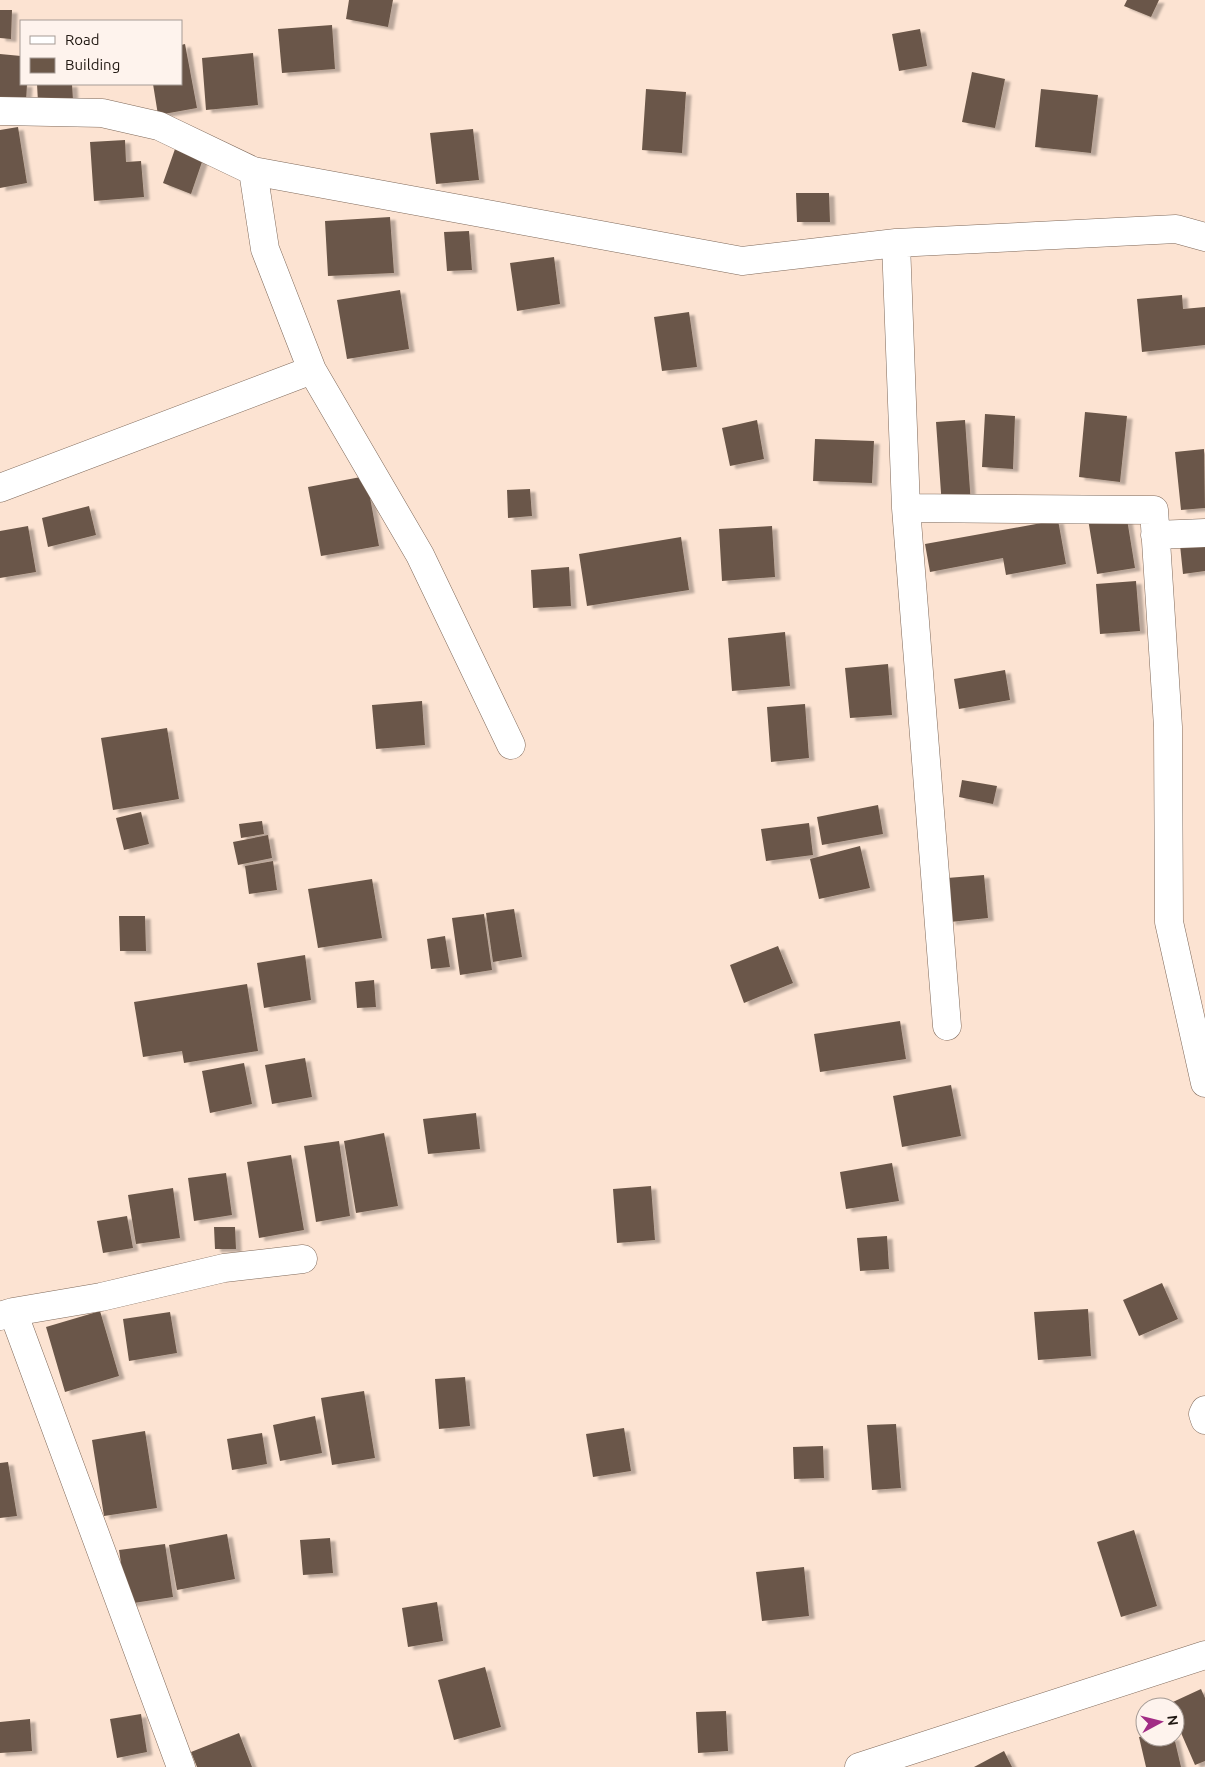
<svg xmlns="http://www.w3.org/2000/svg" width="1205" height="1767" font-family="Ubuntu,sans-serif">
<defs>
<filter id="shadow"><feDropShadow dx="5.5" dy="3" stdDeviation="1" flood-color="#0004"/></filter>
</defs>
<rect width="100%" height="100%" fill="#fce3d2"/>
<!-- building -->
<path fill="#6b5748" filter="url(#shadow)" d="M 349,0 L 393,0 L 388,27 L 346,19 Z
M 1127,0 L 1159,0 L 1151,17 L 1124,6 Z
M 0,10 L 12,10 L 11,39 L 0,38 Z
M 332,25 L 335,69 L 282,73 L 278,29 Z
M 920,29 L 927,66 L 899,71 L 892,34 Z
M 185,44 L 197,108 L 158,115 L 153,84 L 181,84 L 181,45 Z
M 253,53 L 258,105 L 206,110 L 202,58 Z
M 0,54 L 21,56 L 21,84 L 27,84 L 26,102 L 0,100 Z
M 972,72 L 1005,79 L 995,128 L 962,122 Z
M 37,84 L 72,84 L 73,100 L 38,102 Z
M 646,89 L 686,92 L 682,153 L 642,150 Z
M 1041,89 L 1098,95 L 1091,153 L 1035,147 Z
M 18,127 L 27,183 L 0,188 L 0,130 Z
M 473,129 L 479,180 L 436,184 L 430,133 Z
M 125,140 L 126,162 L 141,161 L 144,197 L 94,201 L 90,142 Z
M 175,149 L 203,159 L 191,194 L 163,183 Z
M 796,193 L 829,193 L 830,222 L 797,222 Z
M 390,217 L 394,273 L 328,276 L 325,221 Z
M 469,231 L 472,270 L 447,271 L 444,232 Z
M 554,257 L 560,304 L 517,311 L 510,263 Z
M 400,290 L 409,349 L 347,359 L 337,300 Z
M 1182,295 L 1183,309 L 1205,307 L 1205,345 L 1142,352 L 1137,299 Z
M 689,312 L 697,367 L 662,371 L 654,317 Z
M 1085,412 L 1127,416 L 1120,482 L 1079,477 Z
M 985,414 L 1015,416 L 1013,469 L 982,467 Z
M 757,420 L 764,459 L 730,466 L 722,428 Z
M 965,420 L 971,504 L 942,507 L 936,422 Z
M 815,439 L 874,441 L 872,483 L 813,481 Z
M 1204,449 L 1205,508 L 1181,510 L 1175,452 Z
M 366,476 L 379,546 L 321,556 L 308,487 Z
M 530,489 L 532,516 L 508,518 L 507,490 Z
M 89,506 L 96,535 L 48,547 L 42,518 Z
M 1126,513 L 1135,568 L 1097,574 L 1088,519 Z
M 1058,520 L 1066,564 L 1006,575 L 1003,558 L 930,572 L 925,544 Z
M 28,526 L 36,572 L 0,578 L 0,531 Z
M 772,526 L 775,577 L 722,581 L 719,529 Z
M 681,537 L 689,590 L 587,606 L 579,554 Z
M 1205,542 L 1205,571 L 1183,574 L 1180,545 Z
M 569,567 L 571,606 L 533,608 L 531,570 Z
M 1136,581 L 1140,631 L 1100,634 L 1096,584 Z
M 785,632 L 790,686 L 732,691 L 728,638 Z
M 888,664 L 892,715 L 850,718 L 845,668 Z
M 1005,670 L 1010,700 L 959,709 L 954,679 Z
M 422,701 L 425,745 L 376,749 L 372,705 Z
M 805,704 L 809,758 L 771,762 L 767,707 Z
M 167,728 L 179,799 L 113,810 L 101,738 Z
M 962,780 L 997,786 L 993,804 L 959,797 Z
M 878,805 L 883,834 L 822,845 L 817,817 Z
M 141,812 L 149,844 L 124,850 L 116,818 Z
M 262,821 L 264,834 L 241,838 L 239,824 Z
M 809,823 L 813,855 L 766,861 L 761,829 Z
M 268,835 L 272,858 L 238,865 L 233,842 Z
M 860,846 L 870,888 L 819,899 L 810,859 Z
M 273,861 L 277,890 L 249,894 L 245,866 Z
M 984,875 L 988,918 L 950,922 L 947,878 Z
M 372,879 L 382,938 L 318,948 L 308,889 Z
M 514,909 L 522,957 L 493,962 L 486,913 Z
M 484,914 L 492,970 L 460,975 L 452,918 Z
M 119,916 L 145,916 L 146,951 L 120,951 Z
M 445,936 L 450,967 L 431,969 L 427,939 Z
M 778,946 L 793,983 L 744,1003 L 730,965 Z
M 305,955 L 311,1000 L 264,1008 L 257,963 Z
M 374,980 L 376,1007 L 357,1008 L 355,982 Z
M 247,984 L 258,1051 L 184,1063 L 182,1051 L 143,1057 L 134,1002 Z
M 900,1021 L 906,1059 L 820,1072 L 814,1034 Z
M 305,1058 L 312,1097 L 272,1104 L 265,1065 Z
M 244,1063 L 252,1104 L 210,1113 L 202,1071 Z
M 951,1085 L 961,1136 L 902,1147 L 893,1096 Z
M 476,1113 L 480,1149 L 428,1154 L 423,1119 Z
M 384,1133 L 398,1206 L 356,1213 L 344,1141 Z
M 339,1141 L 350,1216 L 316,1222 L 304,1146 Z
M 291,1155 L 304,1230 L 259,1238 L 247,1162 Z
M 892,1163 L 899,1201 L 846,1209 L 840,1172 Z
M 226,1173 L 232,1215 L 194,1221 L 188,1178 Z
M 651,1186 L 655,1240 L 617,1243 L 613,1189 Z
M 173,1188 L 180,1238 L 136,1244 L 128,1195 Z
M 127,1216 L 133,1248 L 103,1253 L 97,1221 Z
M 214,1227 L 235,1227 L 236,1249 L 215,1249 Z
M 887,1236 L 889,1269 L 860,1271 L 857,1238 Z
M 1162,1283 L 1178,1319 L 1139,1336 L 1123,1300 Z
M 1088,1309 L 1091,1356 L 1038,1360 L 1034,1312 Z
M 100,1311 L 119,1376 L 65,1392 L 46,1327 Z
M 170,1312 L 177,1353 L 129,1361 L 123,1319 Z
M 465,1377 L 470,1426 L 439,1429 L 435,1379 Z
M 364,1391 L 375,1458 L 332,1465 L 321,1398 Z
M 315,1416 L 322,1453 L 280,1461 L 273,1425 Z
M 896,1424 L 901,1488 L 872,1490 L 867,1425 Z
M 624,1428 L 631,1471 L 593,1477 L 586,1434 Z
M 145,1431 L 157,1508 L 104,1516 L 92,1440 Z
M 262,1433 L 267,1464 L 232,1470 L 227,1439 Z
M 823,1446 L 824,1478 L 794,1479 L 793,1447 Z
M 8,1462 L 17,1516 L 0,1518 L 0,1463 Z
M 1134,1530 L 1157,1606 L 1121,1617 L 1097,1542 Z
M 227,1534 L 235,1579 L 177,1590 L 169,1545 Z
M 330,1538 L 333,1573 L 303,1575 L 300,1540 Z
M 165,1544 L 173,1597 L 127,1604 L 119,1550 Z
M 804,1567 L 809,1616 L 762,1621 L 756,1572 Z
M 437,1602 L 443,1641 L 408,1647 L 402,1608 Z
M 485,1667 L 501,1727 L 454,1740 L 438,1680 Z
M 1201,1689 L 1205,1698 L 1205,1761 L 1195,1765 L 1175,1719 L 1175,1707 L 1162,1707 Z
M 726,1711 L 728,1751 L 698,1753 L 696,1712 Z
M 141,1714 L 147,1752 L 117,1758 L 110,1719 Z
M 30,1719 L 32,1751 L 0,1753 L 0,1722 Z
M 239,1733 L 252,1767 L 197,1767 L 191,1752 Z
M 1145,1736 L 1145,1737 L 1174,1737 L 1181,1767 L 1146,1767 L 1139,1737 Z
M 1004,1751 L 1012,1767 L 974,1767 Z"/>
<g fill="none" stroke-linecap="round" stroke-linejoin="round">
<!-- minor casing -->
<g stroke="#7f695a" stroke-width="29">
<path id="minor" d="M 0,111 L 102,113 L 159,126 L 253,171 L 742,261 L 896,243 L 1176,229 L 1205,237
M 253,171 L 265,249 L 312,370 L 420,555 L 511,745
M 896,243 L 906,508 L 947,1026
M 0,488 L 312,370
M 906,508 L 1154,510 L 1168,727 L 1169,922 L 1205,1083
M 1155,535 L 1205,533
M 13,1312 L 181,1767
M 0,1316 L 13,1312 L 101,1297 L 224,1268 L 303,1259
M 1205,1410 L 1203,1414 L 1205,1420
M 859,1767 L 1205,1655"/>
</g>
<!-- minor -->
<use href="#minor" stroke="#fff" stroke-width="28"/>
</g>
<!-- legend -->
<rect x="20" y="20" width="162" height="65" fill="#fef3ed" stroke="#a59b95"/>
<rect x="30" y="36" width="25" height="8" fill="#ffffff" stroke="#a59b95"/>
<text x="65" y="45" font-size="15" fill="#201812">Road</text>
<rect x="30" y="58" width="25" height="15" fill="#6b5748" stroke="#a59b95"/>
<text x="65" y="70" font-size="15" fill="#201812">Building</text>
<!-- north arrow -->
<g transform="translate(1160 1722) rotate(83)"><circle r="24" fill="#fef3ed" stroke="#a59b95"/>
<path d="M0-4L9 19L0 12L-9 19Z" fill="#a22c85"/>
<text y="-8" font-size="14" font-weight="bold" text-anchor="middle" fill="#201812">N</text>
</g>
</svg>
